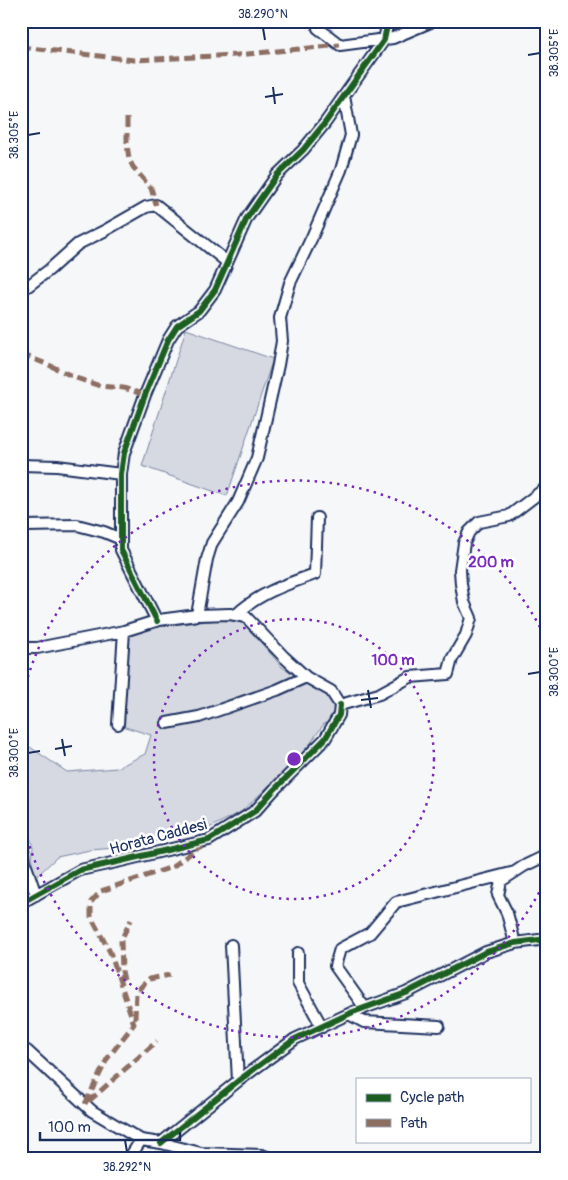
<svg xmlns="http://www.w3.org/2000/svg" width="568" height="1180" font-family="Pangolin,sans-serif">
<rect width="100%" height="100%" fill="#f6f7f9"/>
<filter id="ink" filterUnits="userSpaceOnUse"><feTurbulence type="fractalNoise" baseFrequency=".02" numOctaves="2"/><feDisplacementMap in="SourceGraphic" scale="10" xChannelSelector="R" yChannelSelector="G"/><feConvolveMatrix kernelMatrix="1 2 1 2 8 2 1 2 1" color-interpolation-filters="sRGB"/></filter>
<g filter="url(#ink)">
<!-- green -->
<path fill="#d6d9e2" stroke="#7884a0" d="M 186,329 L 273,359 L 227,496 L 142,466 Z
M 227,619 L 245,624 L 282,667 L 294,674 L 309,686 L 328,695 L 334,703 L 335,710 L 332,718 L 323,725 L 303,754 L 241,812 L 207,829 L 162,840 L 129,847 L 90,850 L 57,857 L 36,877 L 31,871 L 33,847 L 25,823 L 21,818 L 21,741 L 67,772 L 117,768 L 145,754 L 151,735 L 122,726 L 129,636 L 154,627 Z"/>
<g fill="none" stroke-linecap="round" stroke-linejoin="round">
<!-- minor casing -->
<g stroke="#1b2f5e" stroke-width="14">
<path id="minor" d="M 318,28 L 340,45 L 393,38 L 433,21
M 28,286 L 49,270 L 78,244 L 104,231 L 146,207 L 156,205 L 227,262
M 21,465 L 57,466 L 121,474
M 21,527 L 26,526 L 77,525 L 104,532 L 121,539
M 197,615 L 207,559 L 212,543 L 238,502 L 257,458 L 278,365 L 282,341 L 280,318 L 290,283 L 312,237 L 341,170 L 351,135 L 344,96
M 236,615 C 257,594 287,584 315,574 L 317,518
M 157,621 L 121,550 L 121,474 L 124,453 L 145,395 L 168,340 L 177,326 L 199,311 L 215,290 L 247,218 L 277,175 L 303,150 L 325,123 L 344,96 L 384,40 L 388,21
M 21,648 L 37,648 L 124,631 L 159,620 L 197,615 L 230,614 L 246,617 L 284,657 L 306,677 L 331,691 L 340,705
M 340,705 L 379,694 L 410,677 L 448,674 L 452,659 L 466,635 L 471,618 L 464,602 L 461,584 L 460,570 L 464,543 L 469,532 L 479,522 L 509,516 L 547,487
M 167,723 L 199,717 L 277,690 L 306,677
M 118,724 L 124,631
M 21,833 L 25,863 L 36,895
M 21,903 L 80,870 L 121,861 L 209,840 L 255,811 L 274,790 L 325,739 L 339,715 L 340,705
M 515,943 L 507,913 L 498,895 L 501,881 L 524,866 L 547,855
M 231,945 L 238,1081
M 298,953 L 298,983 L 322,1027
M 365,1008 L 335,966 L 340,949 L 370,933 L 396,902 L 515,872
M 349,1014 L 364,1022 L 439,1026
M 21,1047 L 27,1051 L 92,1111 L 141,1140 L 161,1143 L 201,1153 L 262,1155 L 273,1159
M 161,1143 L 238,1081 L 295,1039 L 353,1012 L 406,993 L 486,952 L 515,943 L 547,939
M 128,1159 L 130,1157 L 141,1140"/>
</g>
<!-- minor -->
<use href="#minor" stroke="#fff" stroke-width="10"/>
<!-- quiet -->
<path stroke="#8d6e63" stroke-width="5" stroke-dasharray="10 5" stroke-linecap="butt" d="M 21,47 L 134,60 L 237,55 L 340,45
M 127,118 L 127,144 L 129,159 L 133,167 L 151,188 L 156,205
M 21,292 L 28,286
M 21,354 L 49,365 L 76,378 L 100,386 L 124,388 L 145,395
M 124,980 L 122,971 L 121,940 L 131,920
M 135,1019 L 136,992 L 149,979 L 170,975
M 89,1101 L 157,1041
M 85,1104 L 107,1059 L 134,1024 L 110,952 L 91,917 L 91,902 L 101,891 L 172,867 L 202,845"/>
<!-- cycleway casing -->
<g stroke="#fff" stroke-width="9">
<path id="cycleway" d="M 157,621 L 121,550 L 121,474 L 124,453 L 145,395 L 168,340 L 177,326 L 199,311 L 215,290 L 247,218 L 277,175 L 303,150 L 325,123 L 344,96 L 384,40 L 388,21
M 21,903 L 80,870 L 121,861 L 209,840 L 255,811 L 274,790 L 325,739 L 339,715 L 340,705
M 161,1143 L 238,1081 L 295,1039 L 353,1012 L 406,993 L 486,952 L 515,943 L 547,939"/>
</g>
<!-- cycleway -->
<use href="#cycleway" stroke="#1b5e20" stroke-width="6"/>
</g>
</g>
<!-- ticks -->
<path fill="none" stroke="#1b2f5e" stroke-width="2" d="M 263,28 L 265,40M 528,55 L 540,53M 273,87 L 275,104M 265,97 L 283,94M 28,135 L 40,133M 528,674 L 540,672M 368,690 L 371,708M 361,700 L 378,698M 62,739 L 65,756M 55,749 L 72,746M 28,753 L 40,751M 125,1140 L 127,1152"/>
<!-- distance rings -->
<g fill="none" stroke="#7b2cbf" stroke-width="2.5" stroke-dasharray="2.5 5">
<circle cx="294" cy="759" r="140"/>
<path d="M546 879A279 279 0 0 1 22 819M22 699A279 279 0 0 1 546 639"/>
</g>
<g text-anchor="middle" stroke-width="5" stroke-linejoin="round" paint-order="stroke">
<!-- street labels -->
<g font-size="16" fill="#1b2f5e" stroke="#fff">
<text transform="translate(158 836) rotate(-15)" y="6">Horata Caddesi</text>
</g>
</g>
<circle cx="294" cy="759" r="8" fill="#7b2cbf" stroke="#fff" stroke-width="2.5"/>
<g font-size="15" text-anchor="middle" font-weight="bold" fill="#7b2cbf" stroke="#fff" stroke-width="5" stroke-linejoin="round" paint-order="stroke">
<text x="491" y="567">200 m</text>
<text x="393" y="665">100 m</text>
</g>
<!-- margin -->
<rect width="568" height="1180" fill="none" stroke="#fff" stroke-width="55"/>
<!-- legend -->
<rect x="356" y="1078" width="175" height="65" fill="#ffffff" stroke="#a4acbf"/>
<rect x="366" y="1094" width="25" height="8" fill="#1b5e20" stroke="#a4acbf"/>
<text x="400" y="1102" font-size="15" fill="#1b2f5e">Cycle path</text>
<rect x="366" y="1119" width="25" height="8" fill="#8d6e63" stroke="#a4acbf"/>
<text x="400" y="1128" font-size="15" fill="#1b2f5e">Path</text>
<!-- scale -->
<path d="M40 1132v8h140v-8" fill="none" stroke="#1b2f5e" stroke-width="2.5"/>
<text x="48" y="1132" font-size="15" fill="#1b2f5e" stroke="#ffffff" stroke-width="4" paint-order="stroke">100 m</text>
<rect x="28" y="28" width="512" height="1124" fill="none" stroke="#1b2f5e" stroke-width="2"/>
<g font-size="12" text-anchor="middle" fill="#1b2f5e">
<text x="263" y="18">38.290°N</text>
<text transform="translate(554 53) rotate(-90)" y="4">38.305°E</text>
<text transform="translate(14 135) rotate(-90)" y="4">38.305°E</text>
<text transform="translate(554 672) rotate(-90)" y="4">38.300°E</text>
<text transform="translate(14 753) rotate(-90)" y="4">38.300°E</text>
<text x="127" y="1171">38.292°N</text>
</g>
</svg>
